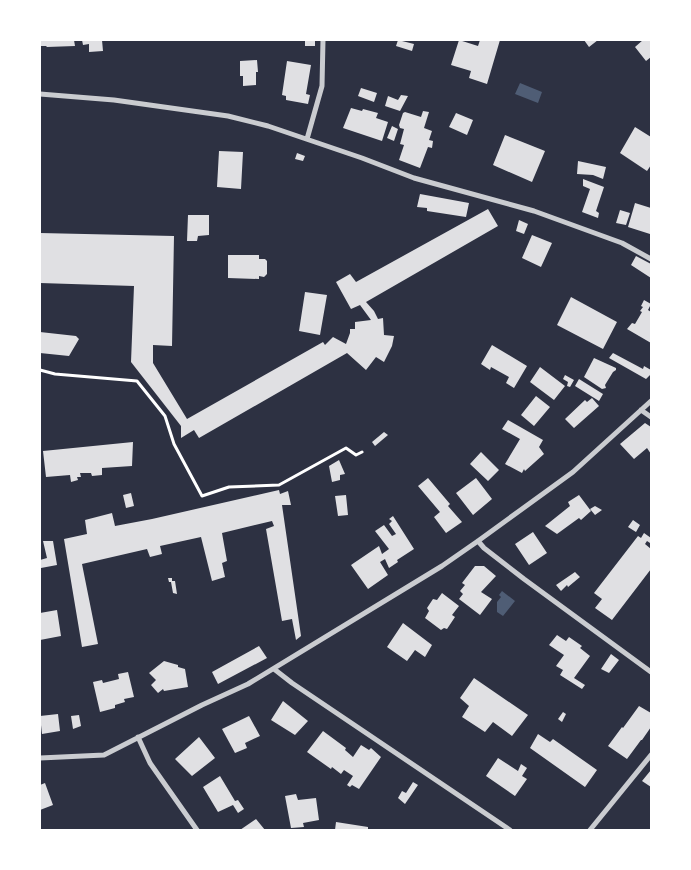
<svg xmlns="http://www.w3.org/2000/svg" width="691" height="870" font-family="'PT Serif',serif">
<rect width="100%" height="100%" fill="#2d3142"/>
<!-- water -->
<path fill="#4f5d75" d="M 520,83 L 542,92 L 538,103 L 515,94 Z
M 502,591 L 515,601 L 503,616 L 497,612 L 497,602 L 501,597 L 499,595 Z"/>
<!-- building -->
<path fill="#e0e0e3" d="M 40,40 L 74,40 L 75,46 L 47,47 L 46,46 L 40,46 Z
M 82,40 L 102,40 L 103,51 L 89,52 L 89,44 L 83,45 Z
M 305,40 L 315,40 L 315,46 L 305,46 Z
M 398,40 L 414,44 L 412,51 L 396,46 Z
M 459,40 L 478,46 L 480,40 L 500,40 L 487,84 L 469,78 L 471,71 L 451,65 Z
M 584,40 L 598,40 L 589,47 Z
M 643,40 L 651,41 L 651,57 L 646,61 L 635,47 Z
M 257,60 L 258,72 L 256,72 L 256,85 L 243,86 L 243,76 L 240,76 L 240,61 Z
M 287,61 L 311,65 L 306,94 L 310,95 L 308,104 L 286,100 L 286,96 L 282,95 Z
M 361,88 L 377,93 L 374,102 L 358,96 Z
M 401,95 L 408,96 L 400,111 L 385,106 L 388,96 L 398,100 Z
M 351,108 L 362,111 L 363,109 L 378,113 L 376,118 L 388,122 L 382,141 L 343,128 Z
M 423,111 L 429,112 L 424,128 L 432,131 L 429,140 L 433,141 L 432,148 L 428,147 L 420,168 L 399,160 L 404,145 L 400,144 L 404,129 L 400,128 L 399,125 L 403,113 L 405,112 L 421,117 Z
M 456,113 L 473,120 L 467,135 L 449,127 Z
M 392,126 L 398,129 L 394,141 L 387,138 Z
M 635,127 L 651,137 L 651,165 L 647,171 L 620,153 Z
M 505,135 L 545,151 L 532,182 L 493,165 Z
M 219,151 L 243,152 L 241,189 L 217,187 Z
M 297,153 L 305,156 L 303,161 L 295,159 Z
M 578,161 L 606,167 L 603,179 L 593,175 L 577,174 Z
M 583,179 L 604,187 L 596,211 L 599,213 L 598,218 L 582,212 L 590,189 L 583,186 Z
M 420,194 L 469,203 L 466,217 L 427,211 L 427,208 L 417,207 Z
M 635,203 L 651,208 L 650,234 L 628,227 Z
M 488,209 L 498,226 L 366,302 L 374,311 L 378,319 L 383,318 L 384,335 L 394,336 L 392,346 L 384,362 L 376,357 L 366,370 L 347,353 L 199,438 L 194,430 L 181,438 L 181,426 L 131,362 L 134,286 L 40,283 L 40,233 L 174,236 L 172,346 L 153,345 L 153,363 L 187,419 L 323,342 L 325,345 L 333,337 L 346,344 L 350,333 L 350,329 L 355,329 L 355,322 L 371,320 L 360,305 L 351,309 L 336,282 L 350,274 L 356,282 Z
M 620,210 L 630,213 L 626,225 L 616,223 Z
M 188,215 L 209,215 L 209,235 L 198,236 L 197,241 L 187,241 Z
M 519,220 L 528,224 L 524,234 L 516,231 Z
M 532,235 L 552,243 L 541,267 L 522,258 Z
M 228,255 L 259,255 L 259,259 L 265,259 L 267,261 L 267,274 L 264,277 L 259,276 L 259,279 L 228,278 Z
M 636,256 L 651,264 L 651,278 L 631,265 Z
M 305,292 L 327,295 L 320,335 L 299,331 Z
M 571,297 L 617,322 L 603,349 L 557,325 Z
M 644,300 L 651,304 L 648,310 L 651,312 L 651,343 L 627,329 L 632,323 L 635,324 L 642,312 L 640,311 L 643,307 L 641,306 Z
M 40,332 L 76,336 L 79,339 L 69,356 L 40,353 Z
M 492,345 L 527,366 L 514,388 L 506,383 L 509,377 L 491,367 L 490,370 L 481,364 Z
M 613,353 L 643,369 L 644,366 L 651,370 L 651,374 L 646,379 L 609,358 Z
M 594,358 L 616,368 L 616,370 L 613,372 L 605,385 L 606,388 L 602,389 L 584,377 Z
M 540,367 L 565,386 L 554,400 L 530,382 Z
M 565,375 L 574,380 L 570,387 L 567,386 L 568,382 L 563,379 Z
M 579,379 L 603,394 L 599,401 L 575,386 Z
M 536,396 L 550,407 L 534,426 L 521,415 Z
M 592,398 L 599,406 L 574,428 L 565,419 L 585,400 L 587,402 Z
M 508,420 L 543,440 L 539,447 L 544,454 L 525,471 L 524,469 L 522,473 L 505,464 L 520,439 L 502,429 Z
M 645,423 L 651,427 L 651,454 L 647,448 L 634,459 L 620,444 Z
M 384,432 L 388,435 L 375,446 L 372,442 Z
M 133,442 L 132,466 L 102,468 L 102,475 L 92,476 L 91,473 L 80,473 L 81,477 L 77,477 L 78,480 L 71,482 L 70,475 L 46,477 L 43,451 Z
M 481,452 L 499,470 L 488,481 L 470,464 Z
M 339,460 L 345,474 L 340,475 L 340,480 L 332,482 L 329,466 Z
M 428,478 L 450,504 L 448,506 L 462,522 L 446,533 L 434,517 L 440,512 L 418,486 Z
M 476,478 L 492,499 L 473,515 L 456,493 Z
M 279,490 L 280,494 L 288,491 L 291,505 L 282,505 L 301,636 L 296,640 L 292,619 L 282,621 L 266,529 L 274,526 L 272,521 L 222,533 L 227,561 L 222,563 L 225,577 L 212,581 L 201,537 L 160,546 L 162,554 L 150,557 L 147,549 L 82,564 L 98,644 L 82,647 L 64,539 L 87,534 L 85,520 L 112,513 L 115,526 L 152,519 Z
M 131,493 L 134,506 L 126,508 L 123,495 Z
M 346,495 L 348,515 L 338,516 L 335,496 Z
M 579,495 L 591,511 L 581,520 L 579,518 L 557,534 L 545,526 L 570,506 L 568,502 Z
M 595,506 L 602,510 L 595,515 L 590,509 Z
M 393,516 L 414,549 L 397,560 L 398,562 L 389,568 L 385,559 L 380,562 L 388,575 L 368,589 L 351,565 L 379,546 L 382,554 L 389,549 L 375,531 L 384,525 L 392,536 L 396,534 L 389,524 L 392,521 L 389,519 Z
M 633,520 L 640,525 L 636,532 L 628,527 Z
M 533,532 L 547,553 L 529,565 L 515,544 Z
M 644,533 L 651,538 L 650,543 L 647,541 L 645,544 L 651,549 L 651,569 L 612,620 L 595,608 L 602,599 L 594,593 L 638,536 L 641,538 Z
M 43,541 L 53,541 L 57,565 L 41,568 L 40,560 L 47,558 Z
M 475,566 L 484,566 L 496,576 L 481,592 L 492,599 L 480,615 L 459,599 L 463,594 L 460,591 L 465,585 L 462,583 Z
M 575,572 L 580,577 L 568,587 L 567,585 L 561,591 L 556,585 Z
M 168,578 L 172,578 L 172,581 L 175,581 L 177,594 L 173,593 L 171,582 L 169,582 Z
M 442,593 L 459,606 L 452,615 L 455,617 L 447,629 L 444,628 L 441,630 L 425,618 L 429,611 L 427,608 L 433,599 L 437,600 Z
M 57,610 L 61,636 L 40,640 L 40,613 Z
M 403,623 L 432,645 L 425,657 L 415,650 L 407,661 L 387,647 Z
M 557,635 L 566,641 L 569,637 L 582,646 L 580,648 L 590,656 L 574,678 L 585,685 L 582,689 L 560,675 L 563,670 L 556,666 L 564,655 L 549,645 Z
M 259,646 L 267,658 L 218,684 L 212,672 Z
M 611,654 L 619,660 L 609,673 L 601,669 Z
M 164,661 L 178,665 L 178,667 L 185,669 L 188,687 L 164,691 L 163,689 L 158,693 L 151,685 L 156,680 L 149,673 Z
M 128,672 L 134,697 L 124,699 L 125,702 L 115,705 L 115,708 L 100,712 L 93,682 L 102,680 L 103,683 L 119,679 L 118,674 Z
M 474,678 L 528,715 L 512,736 L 493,722 L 485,732 L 462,717 L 469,706 L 460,698 Z
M 283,701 L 308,721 L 295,735 L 271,720 Z
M 639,706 L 651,713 L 651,727 L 642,740 L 641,740 L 627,759 L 608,746 L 622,727 L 623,728 Z
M 563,712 L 566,714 L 562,722 L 558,719 Z
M 58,714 L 60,731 L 42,734 L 40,716 Z
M 79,715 L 81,726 L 73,729 L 71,716 Z
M 249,716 L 260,736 L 245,743 L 247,748 L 235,753 L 222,729 Z
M 323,731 L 346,748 L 345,750 L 353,757 L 361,745 L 369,750 L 371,748 L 381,757 L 359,789 L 352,785 L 350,787 L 347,785 L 353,776 L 344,770 L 341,774 L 332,767 L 331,769 L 307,752 Z
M 538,734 L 550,742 L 553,739 L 597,770 L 585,787 L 530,748 Z
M 199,737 L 215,758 L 192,776 L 175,759 Z
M 498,758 L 518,771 L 521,764 L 527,768 L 522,776 L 527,779 L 515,796 L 486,776 Z
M 651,770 L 651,787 L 642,781 Z
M 220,776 L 235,801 L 238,800 L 244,809 L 238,813 L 233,805 L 218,812 L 203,787 Z
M 413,782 L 418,785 L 405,804 L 398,798 L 402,791 L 406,793 Z
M 45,783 L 53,805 L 40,810 L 40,785 Z
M 296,794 L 298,800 L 316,798 L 319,820 L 303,823 L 304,827 L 291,828 L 285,796 Z
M 256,819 L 265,830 L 240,830 Z
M 336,822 L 368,827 L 368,830 L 335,830 Z"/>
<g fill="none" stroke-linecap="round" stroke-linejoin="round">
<!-- path -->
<path stroke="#fff" stroke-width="3" d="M 40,370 L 55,374 L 137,381 L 165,416 L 174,444 L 202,496 L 229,487 L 279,485 L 346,448 L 356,455 L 362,452"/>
<!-- minor -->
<path stroke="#caccd0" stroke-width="5" d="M 40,94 L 114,100 L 228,116 L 268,126 L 362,158 L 414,178 L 534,211 L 622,243 L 651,259
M 307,139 L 322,86 L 323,40
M 641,410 L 651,417
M 478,541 L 484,548 L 524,579 L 651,672
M 274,669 L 292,683 L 510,830
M 138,737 L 150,763 L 197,830
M 40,758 L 104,755 L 202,705 L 248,684 L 442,566 L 478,541 L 573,472 L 651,401
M 590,830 L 651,755"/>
</g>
<!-- border -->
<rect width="691" height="870" fill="none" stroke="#ffffff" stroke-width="82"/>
</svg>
